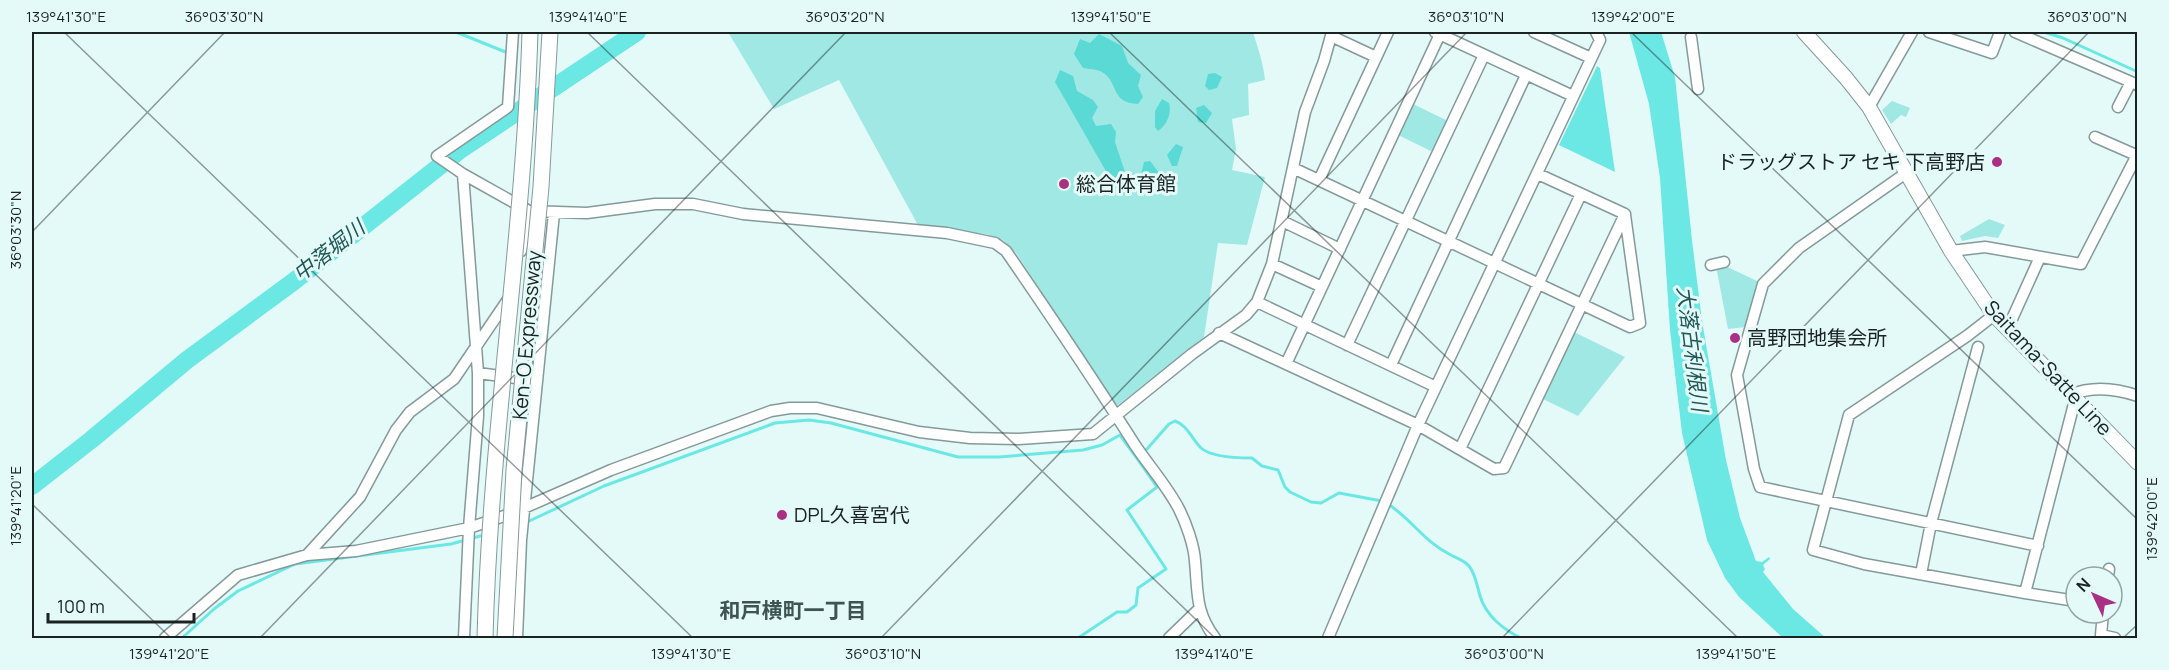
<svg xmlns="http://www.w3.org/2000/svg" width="2169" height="670" font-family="Manrope,'Noto Sans JP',sans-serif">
<rect width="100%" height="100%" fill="#e3faf9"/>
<!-- green -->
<path fill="#9fe8e4" d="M 728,32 L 1253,32 C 1258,49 1263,61 1265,80 L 1248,84 L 1249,115 L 1232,119 L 1236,149 L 1232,170 L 1265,177 L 1247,245 L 1218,243 L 1204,337 L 1118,405 L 1114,403 L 1016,253 L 1003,240 L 986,234 L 919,227 L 839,80 L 774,109 Z
M 1892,101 L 1910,108 L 1906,117 L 1901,115 L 1891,124 L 1882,110 Z
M 1413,104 L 1450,122 L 1435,153 L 1398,135 Z
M 1989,219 L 2005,225 L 1998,238 L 1985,236 L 1962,241 L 1960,236 Z
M 1721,264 L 1757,281 L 1758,285 L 1745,327 L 1728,329 L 1716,266 Z
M 1574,332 L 1625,357 L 1578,416 L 1543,399 Z"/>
<!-- forest -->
<path fill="#5ad9d5" d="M 1099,34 L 1122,46 L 1128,63 L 1141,75 L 1138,86 L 1143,97 L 1138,104 C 1110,103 1119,82 1102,72 C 1097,69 1089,69 1083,68 L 1074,54 L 1080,39 L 1090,43 Z
M 1060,70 L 1073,76 L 1077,91 L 1093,100 L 1098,107 L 1092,118 L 1096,126 L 1111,124 L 1116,132 L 1115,142 L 1132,193 L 1129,195 L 1119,194 L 1055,82 Z
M 1215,73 L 1222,77 L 1217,88 L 1209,90 L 1205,86 L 1208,74 Z
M 1162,99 L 1169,103 C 1172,113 1167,125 1158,131 L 1155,127 L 1155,111 Z
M 1204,105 L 1212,113 L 1206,123 L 1198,122 L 1196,108 Z
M 1176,144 L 1183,147 L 1177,166 L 1172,166 L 1167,155 Z
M 1150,161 L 1160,174 L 1154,182 L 1142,186 L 1139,183 L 1144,162 Z"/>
<!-- water -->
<path fill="#6be8e4" d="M 1629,32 L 1661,32 L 1675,77 L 1692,240 L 1702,321 L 1726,460 L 1740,518 L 1756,561 L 1762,562 L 1769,557 L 1770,559 L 1763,565 L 1765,569 L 1763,572 L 1793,609 L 1826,638 L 1783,638 L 1739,597 L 1725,578 L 1707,540 L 1682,433 L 1670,330 L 1660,178 L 1649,104 Z
M 1597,66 L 1600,68 L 1615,172 L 1559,145 Z"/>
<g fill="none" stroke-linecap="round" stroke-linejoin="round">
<!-- stream -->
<path stroke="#6be8e4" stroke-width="3" d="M 456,32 L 508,53
M 2044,32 L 2063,38 L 2138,72
M 1388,504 C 1411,519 1425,542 1449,554 C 1456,558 1464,560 1469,566 C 1476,575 1477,586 1480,596 C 1486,616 1504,630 1521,638
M 525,523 L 604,486 L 775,423 L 809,420 L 831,423 L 958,457 L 999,457 L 1083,450 L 1102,445 L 1120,435 L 1136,457 L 1147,449 L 1169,424 L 1175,421 C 1187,425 1192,439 1201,448 C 1211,457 1239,458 1252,458 L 1262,466 L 1278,470 L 1285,487 L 1290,492 L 1311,502 L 1321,503 L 1339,493 L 1382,501
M 182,638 L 214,609 L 238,591 L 295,564 L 451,544 L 484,535
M 1078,638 L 1117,612 L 1127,612 L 1136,605 L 1138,588 L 1166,569 L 1127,510 L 1157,487 L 1136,457"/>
<!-- river -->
<path stroke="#6be8e4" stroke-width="18" d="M 32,486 L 91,440 L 187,360 L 293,282 L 460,150 L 637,32"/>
<!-- minor casing -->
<g stroke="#849a99" stroke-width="13">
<path id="minor" d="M 513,32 L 508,107 L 437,156 L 463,174 L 529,211 L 587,213 L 655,204 L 693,204 L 743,214 L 947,233 L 995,243 L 1006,251 C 1050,315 1093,379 1135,445 C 1149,466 1167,486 1179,509 C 1186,523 1194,545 1195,561 C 1198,592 1195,612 1215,638
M 1435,32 L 1573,96
M 1534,32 L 1591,58
M 1929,32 L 1992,53 L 2000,32
M 2015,32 L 2138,85
M 1331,36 L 1376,57
M 1691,37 L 1698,89
M 1869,107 L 1912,32
M 2118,107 L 2131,82
M 2095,137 L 2136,155
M 1293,168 L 1630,327 L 1640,323 L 1625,215
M 1906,173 L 1799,248 L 1763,284 L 1737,375 L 1754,469 L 1760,487 L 2038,546
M 463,174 L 478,373 L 478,416 L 469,528 L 464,638
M 1319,180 L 1388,32
M 1282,221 L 1340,249
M 521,251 L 529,211
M 1951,251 L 1985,247 L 2081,264 L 2138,153
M 1272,264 L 1322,287
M 1711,265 L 1724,262
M 1257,302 L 1436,387
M 1994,315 L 1967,336 L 1849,415 L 1813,550 L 1864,564 L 2025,593 L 2075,400
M 2007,330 L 2040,257
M 1219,333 L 1418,425 L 1494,469 L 1504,468 L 1625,214 L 1538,174
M 1347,345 L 1484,55
M 1286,364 L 1441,32
M 1391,365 L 1526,75
M 478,373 L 530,380
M 2070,395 C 2092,386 2115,388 2138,396
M 1460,449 L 1581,194
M 307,555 L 360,497 L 396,430 L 410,412 L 454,379 L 509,298
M 1921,574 L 1931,523 L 1978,347
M 2108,577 L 2109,569
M 2025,593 L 2076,601
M 2103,613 L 2101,635 L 2115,638
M 165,638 L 238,575 L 307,555 L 356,551 L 469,528 L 510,514 L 611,470 L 771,411 L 790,408 L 817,408 L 919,432 L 970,438 L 1019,439 L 1093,434 L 1192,354 L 1246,315 L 1257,302 L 1272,264 L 1305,112 L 1324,61 L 1332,32
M 517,638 L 521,540 L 554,213
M 1169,638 L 1199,609
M 1328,638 L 1418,425 L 1600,40 L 1596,32"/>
</g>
<!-- major casing -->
<g stroke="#849a99" stroke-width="16">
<path id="major" d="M 1804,32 L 1846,78 L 1869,107 L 1951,251 L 1994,315 L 2138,463"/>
</g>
<!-- minor -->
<use href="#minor" stroke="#fff" stroke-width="10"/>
<!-- major -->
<use href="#major" stroke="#fff" stroke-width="14"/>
<!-- highway-bridge casing -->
<g stroke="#849a99" stroke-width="17" stroke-linecap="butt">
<path id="highway-bridge" d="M 485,638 C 490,436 524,234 530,32
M 505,638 L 514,470 L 541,187 L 550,32"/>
</g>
<!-- highway-bridge -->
<use href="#highway-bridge" stroke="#fff" stroke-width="15"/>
</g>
<!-- ticks -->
<path fill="none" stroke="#1a2322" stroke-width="1.5" stroke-opacity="0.45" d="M 64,32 L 693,638M 587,32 L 1215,638M 1109,32 L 1738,638M 1631,32 L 2138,520M 32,232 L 225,32M 32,504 L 171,638M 260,638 L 846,32M 881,638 L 1467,32M 1502,638 L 2089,32M 2123,638 L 2138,624"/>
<!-- markers -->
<g fill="#aa3085" stroke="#e3faf9" stroke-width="2">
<circle cx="1997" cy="162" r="6"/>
<circle cx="1064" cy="184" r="6"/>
<circle cx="1735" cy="338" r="6"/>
<circle cx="782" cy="515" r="6"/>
</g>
<g text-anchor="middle" stroke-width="6" stroke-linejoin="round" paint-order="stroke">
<!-- poi labels -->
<g font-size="20" fill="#1a2322" stroke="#e3faf9" text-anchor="start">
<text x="1985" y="169" text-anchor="end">ドラッグストア セキ 下高野店</text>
<text x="1076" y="191">総合体育館</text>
<text x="1747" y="345">高野団地集会所</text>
<text x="794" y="522">DPL久喜宮代</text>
</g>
<!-- street labels -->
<g font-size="20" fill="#1a2322" stroke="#e3faf9">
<text transform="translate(527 335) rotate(-85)" y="7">Ken-O Expressway</text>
<text transform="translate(2048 368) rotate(47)" y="7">Saitama-Satte Line</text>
</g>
<!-- water labels -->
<g font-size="21" font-style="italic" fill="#215755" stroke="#e3faf9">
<text transform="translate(329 251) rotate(-38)" y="7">中落堀川</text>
<text transform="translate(1692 349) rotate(83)" y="7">大落古利根川</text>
</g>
<!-- neighbourhood labels -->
<g font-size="21" font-weight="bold" fill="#3f5352" stroke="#e3faf9">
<text x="793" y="618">和戸横町一丁目</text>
</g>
</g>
<!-- border -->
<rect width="2169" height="670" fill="none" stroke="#e3faf9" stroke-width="66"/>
<!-- north arrow -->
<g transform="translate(2094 595) rotate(314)"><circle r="28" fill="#e3faf9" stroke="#93a4a3" stroke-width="1.5"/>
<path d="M0-4.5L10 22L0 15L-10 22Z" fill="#aa3085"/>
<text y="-9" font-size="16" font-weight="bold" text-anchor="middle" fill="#1a2322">N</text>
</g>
<!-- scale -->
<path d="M48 613v9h146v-9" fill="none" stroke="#1a2322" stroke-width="3"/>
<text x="57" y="613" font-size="18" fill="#1a2322" stroke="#e3faf9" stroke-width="4.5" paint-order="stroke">100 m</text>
<rect x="33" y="33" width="2103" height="604" fill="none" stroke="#1a2322" stroke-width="2"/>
<g font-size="15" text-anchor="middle" fill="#1a2322">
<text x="66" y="22">139°41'30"E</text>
<text x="224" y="22">36°03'30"N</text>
<text x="588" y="22">139°41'40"E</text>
<text x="845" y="22">36°03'20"N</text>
<text x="1111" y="22">139°41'50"E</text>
<text x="1466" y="22">36°03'10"N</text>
<text x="1633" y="22">139°42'00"E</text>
<text x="2087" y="22">36°03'00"N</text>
<text transform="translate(16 230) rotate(-90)" y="5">36°03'30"N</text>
<text transform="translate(16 506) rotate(-90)" y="5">139°41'20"E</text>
<text transform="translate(2152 519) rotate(-90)" y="5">139°42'00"E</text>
<text x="169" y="659">139°41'20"E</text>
<text x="691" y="659">139°41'30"E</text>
<text x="883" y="659">36°03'10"N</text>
<text x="1214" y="659">139°41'40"E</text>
<text x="1504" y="659">36°03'00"N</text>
<text x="1736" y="659">139°41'50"E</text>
</g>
</svg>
